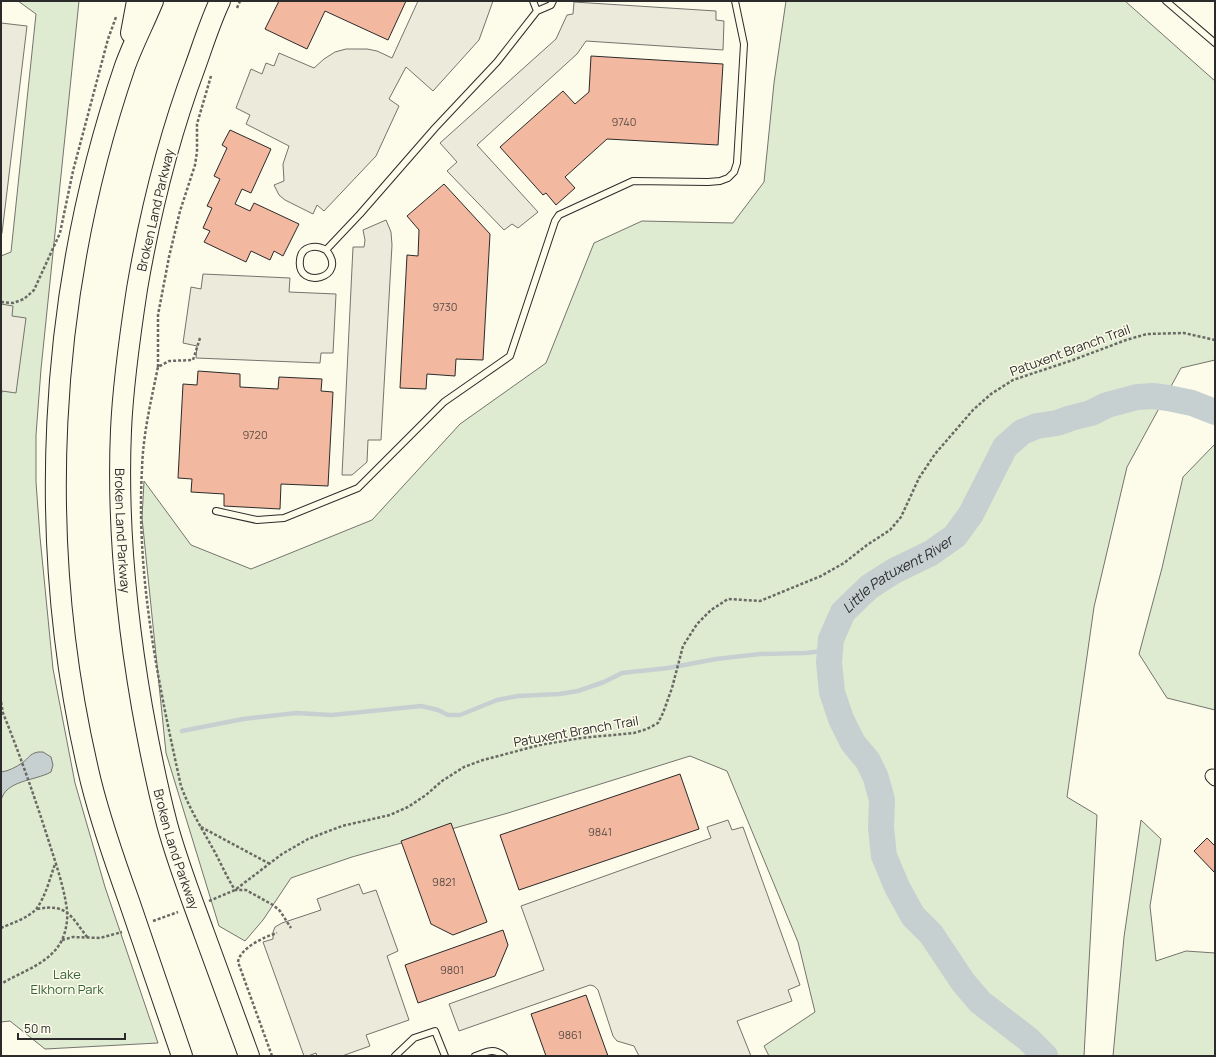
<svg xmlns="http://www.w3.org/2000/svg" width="1216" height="1057" font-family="Manrope,sans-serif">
<rect width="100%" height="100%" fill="#fdfbea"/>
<!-- green -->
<path fill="#deebd1" stroke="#74746e" d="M 18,1 L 79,1 L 41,369 L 36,435 L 36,482 L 40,537 L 53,669 L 75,783 L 105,887 L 158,1043 L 45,1049 L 10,1021 L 1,1022 L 1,256 L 11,252 L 36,14 Z
M 786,1 L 1125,1 L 1215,81 L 1215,360 L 1181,368 L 1127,467 L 1094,607 L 1067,797 L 1097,815 L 1084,1056 L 769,1056 L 764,1046 L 815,1012 L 798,942 L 727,771 L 690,756 L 508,813 L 352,857 L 291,878 L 263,920 L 245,941 L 219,926 L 166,753 L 142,518 L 144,481 L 191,545 L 251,569 L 372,520 L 460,424 L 546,363 L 594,243 L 642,221 L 733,223 L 764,182 L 774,83 Z
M 1215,444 L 1215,710 L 1167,698 L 1139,654 L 1162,568 L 1183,477 Z
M 1141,820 L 1161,839 L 1150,906 L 1156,961 L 1186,951 L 1215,953 L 1215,1056 L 1113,1056 L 1124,937 Z"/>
<!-- parking -->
<path fill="#eceadb" stroke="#74746e" d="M 418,1 L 493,1 L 479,40 L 433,91 L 406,67 L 389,99 L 399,106 L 376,156 L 324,211 L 317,205 L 313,214 L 285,200 L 279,195 L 274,185 L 284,181 L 283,164 L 289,146 L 246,124 L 250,115 L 236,108 L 251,69 L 262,74 L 266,63 L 274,66 L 279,53 L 314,68 L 324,59 L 335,52 L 346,49 L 367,49 L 377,51 L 392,58 Z
M 574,2 L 716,11 L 716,20 L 724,21 L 723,50 L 586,41 L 577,54 L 477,145 L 538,212 L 518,228 L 512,224 L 504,230 L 447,171 L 457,162 L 440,143 L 556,39 L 567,15 L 573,14 Z
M 1,23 L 27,26 L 2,233 L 1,235 Z
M 386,220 L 391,232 L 392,245 L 381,440 L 368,440 L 367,462 L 352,475 L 342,475 L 353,247 L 364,247 L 365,240 L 363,230 Z
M 203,274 L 290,278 L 289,292 L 336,294 L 333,353 L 321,353 L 320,363 L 196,358 L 197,346 L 183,343 L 191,287 L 201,289 Z
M 1,304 L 13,306 L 12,316 L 26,318 L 16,393 L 2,391 L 1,398 Z
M 728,820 L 732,830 L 743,827 L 800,985 L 788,990 L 792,1001 L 737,1021 L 751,1056 L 639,1056 L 634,1046 L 617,1041 L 613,1036 L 598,990 L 594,986 L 590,985 L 459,1031 L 449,1004 L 544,970 L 521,906 L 711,838 L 707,827 Z
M 359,884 L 363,894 L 376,890 L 398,951 L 387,956 L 409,1020 L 366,1035 L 370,1046 L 342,1056 L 317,1056 L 316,1053 L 308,1056 L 304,1056 L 263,942 L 273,939 L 273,932 L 275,927 L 282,923 L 321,910 L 317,899 Z"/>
<!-- water -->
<path fill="#c7d0d0" stroke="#74746e" d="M 38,752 L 43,752 L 51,757 L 53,765 L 51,772 C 35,781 5,780 1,801 L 1,772 C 9,771 16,767 22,763 C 29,758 29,754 38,752 Z"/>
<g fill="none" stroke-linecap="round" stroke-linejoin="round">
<!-- stream -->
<path stroke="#c7d0d0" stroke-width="4.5" d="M 182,731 L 243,719 L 296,713 L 332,715 L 421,706 L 438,710 L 448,715 L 460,715 L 497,700 L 518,696 L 559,694 L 578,691 L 604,682 L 622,673 L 668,668 L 716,659 L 760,654 L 806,653 L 830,650"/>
<!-- river -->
<path stroke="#c7d0d0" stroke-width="26" id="s1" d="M 1045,1056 L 1028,1039 L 980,1002 L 963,982 L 931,934 L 913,916 L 897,887 L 884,856 L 881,828 L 882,800 L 876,778 L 868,761 L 853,743 L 841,719 L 832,692 L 829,662 L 831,639 L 843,612 L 869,587 L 894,571 L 931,553 L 955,536 L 971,514 L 1005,447 L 1022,432 L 1037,426 L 1057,423 L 1071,418 L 1091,413 L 1107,405 L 1137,397 L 1153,396 L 1168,398 L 1192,403 L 1215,412"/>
</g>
<!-- building -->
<path fill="#f2b8a0" stroke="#2b2b2b" d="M 279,1 L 406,1 L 388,40 L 325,11 L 307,49 L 265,29 Z
M 591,56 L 723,64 L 718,145 L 607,139 L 565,177 L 575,188 L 556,205 L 546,193 L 543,195 L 500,147 L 563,91 L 575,104 L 589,92 Z
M 230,130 L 271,149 L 251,193 L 242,189 L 235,204 L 250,211 L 254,203 L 299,224 L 283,256 L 274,251 L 270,260 L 251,251 L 246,262 L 204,242 L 210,231 L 203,228 L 212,208 L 207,206 L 220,179 L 214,176 L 227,148 L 222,145 Z
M 444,184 L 490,234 L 483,360 L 456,359 L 455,376 L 427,374 L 426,389 L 400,388 L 407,255 L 418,256 L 419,230 L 407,216 Z
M 198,371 L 240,374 L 240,387 L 278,389 L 279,377 L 322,379 L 321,391 L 333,392 L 328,486 L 281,484 L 280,509 L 224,506 L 224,494 L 191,492 L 192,479 L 178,478 L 183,384 L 197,385 Z
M 680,774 L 699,829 L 519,890 L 500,835 Z
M 451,823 L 487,922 L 453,935 L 431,924 L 401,841 Z
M 1207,838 L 1215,846 L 1215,873 L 1194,851 Z
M 503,930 L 508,945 L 495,976 L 418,1003 L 405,965 Z
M 586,995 L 608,1056 L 546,1056 L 531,1014 Z"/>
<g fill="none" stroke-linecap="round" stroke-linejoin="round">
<!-- lane casing -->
<g stroke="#2b2b2b" stroke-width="8">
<path id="lane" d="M 533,1 L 537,11
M 1166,1 L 1215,43
M 326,250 C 316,244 301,246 300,260 C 296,291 350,278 326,250 L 360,214 L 435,128 L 497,62 L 537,11 L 551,5 L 553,1
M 216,511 L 257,520 L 284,518 L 358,488 L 444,402 L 510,356 L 555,221 L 559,215 L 633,181 L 708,182 L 720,181 L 728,178 L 734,172 L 737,163 L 744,44 L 735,1
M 395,1056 L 414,1038 L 435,1031 L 445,1056
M 475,1056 C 487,1052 493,1047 504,1056"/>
</g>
<!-- street casing -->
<g stroke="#2b2b2b" stroke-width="15">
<path id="street" d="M 1212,776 L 1215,779"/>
</g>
<!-- primary casing -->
<g stroke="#2b2b2b" stroke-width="22">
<g id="primary">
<path d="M 153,1 C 144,23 133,44 125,66 C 47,294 34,547 91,782 C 101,822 115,862 129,901 C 147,953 164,1004 182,1056"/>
<path id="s2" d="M 220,1 C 210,22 203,45 195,67 C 168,139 150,213 137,289 C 130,335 123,383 121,430 C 117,523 126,615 142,707 C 149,746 157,786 167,824 C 177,861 191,897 204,933 C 219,974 234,1015 249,1056"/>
<path d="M 131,33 L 137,1"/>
</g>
</g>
<!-- path -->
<path stroke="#6a6964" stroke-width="2.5" stroke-dasharray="3 2" stroke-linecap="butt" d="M 237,8 L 240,1
M 1,302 L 13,303 L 24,299 L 34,290 L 60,233 L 73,171 L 108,39 L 116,17
M 200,338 L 193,360 L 169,361 L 158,367 C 151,401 143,434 142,469 C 136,576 158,682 181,786 C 189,808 201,827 212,847 C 220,861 226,876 235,890 L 246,890 L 273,905 L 280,911 L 291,928
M 158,367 L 158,315 L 169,257 L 180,211 L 195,165 L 197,152 L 197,124 L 211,76
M 1,702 L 3,713 C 20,755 35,798 49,842 C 56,864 64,887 67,910 C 68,920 66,931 62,940 C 50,964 22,971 1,984
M 201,827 L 270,864
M 209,901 L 235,890 L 282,854 L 308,839 L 342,826 L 390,815 L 408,807 L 426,795 L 442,781 L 464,767 L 483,760 L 540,745 L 581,738 L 634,733 L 647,729 L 658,723 L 663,713 L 672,688 L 683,646 L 697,624 L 711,610 L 728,599 L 760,601 L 821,576 L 844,563 L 867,545 L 890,530 L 901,517 L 919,478 L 935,454 L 973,410 L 991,394 L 1013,380 L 1073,360 L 1126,340 L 1147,334 L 1184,333 L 1215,340
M 37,909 C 68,903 71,917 88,938
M 153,921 L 178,912
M 1,928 C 12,923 29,918 37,908 C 46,895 50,878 55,864
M 62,940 L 73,937 L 100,938 L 122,932
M 272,1056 L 238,962 C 240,948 264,937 277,933"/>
<!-- lane -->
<use href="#lane" stroke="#fdfbea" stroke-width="6"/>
<!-- street -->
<use href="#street" stroke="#fdfbea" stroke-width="13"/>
<!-- primary -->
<use href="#primary" stroke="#fdfbea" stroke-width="20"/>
</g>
<g text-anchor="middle" stroke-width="3" stroke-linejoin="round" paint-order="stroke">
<!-- number labels -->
<g font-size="11" fill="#5d4e48">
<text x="624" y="126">9740</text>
<text x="445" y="311">9730</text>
<text x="255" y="439">9720</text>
<text x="600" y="836">9841</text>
<text x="444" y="886">9821</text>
<text x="452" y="974">9801</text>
<text x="570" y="1039">9861</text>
</g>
<!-- street labels -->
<g font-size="13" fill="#2b2b2b" stroke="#fdfbea">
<text transform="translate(155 210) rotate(-77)" y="5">Broken Land Parkway</text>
<text transform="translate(1070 350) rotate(-20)" y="5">Patuxent Branch Trail</text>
<text dy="5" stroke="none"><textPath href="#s2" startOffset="543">Broken Land Parkway</textPath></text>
<text transform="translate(576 731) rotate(-10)" y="5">Patuxent Branch Trail</text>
<text dy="5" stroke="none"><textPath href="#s2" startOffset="867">Broken Land Parkway</textPath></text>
</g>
<!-- park labels -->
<g font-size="13" fill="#34623c" stroke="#fdfbea">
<text x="67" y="979">Lake<tspan x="67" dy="15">Elkhorn Park</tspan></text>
</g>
<!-- water labels -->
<g font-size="14" font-style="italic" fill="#2b2b2b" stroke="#fdfbea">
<text dy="5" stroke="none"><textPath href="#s1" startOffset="587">Little Patuxent River</textPath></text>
</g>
</g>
<!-- border -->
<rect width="1216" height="1057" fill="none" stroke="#2b2b2b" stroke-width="4"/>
<!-- scale -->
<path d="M18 1033v6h107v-6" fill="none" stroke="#2b2b2b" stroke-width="2"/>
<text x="24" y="1033" font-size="12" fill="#2b2b2b" stroke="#fdfbea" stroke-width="3" paint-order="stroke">50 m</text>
</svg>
